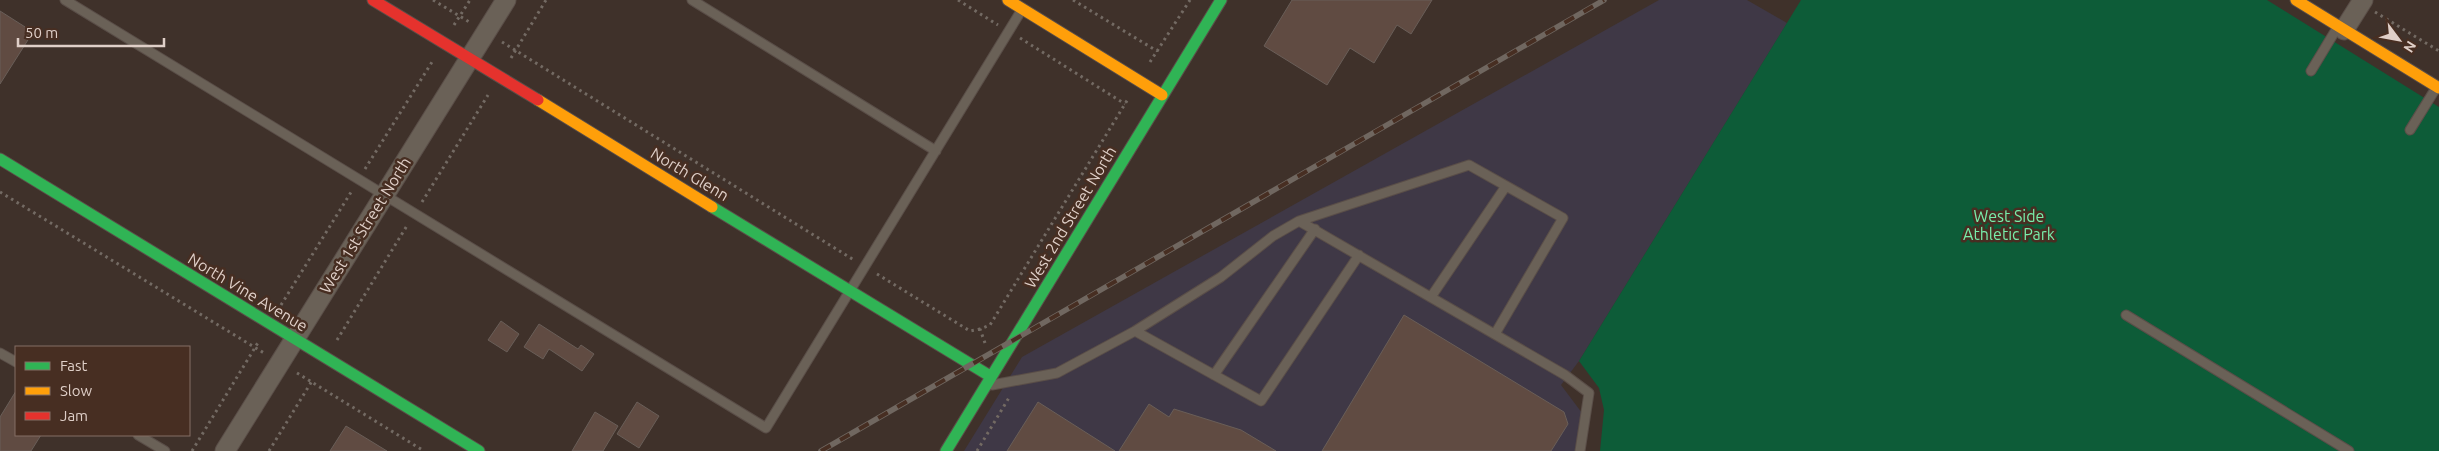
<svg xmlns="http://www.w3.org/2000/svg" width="2439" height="451" font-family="Ubuntu,sans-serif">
<rect width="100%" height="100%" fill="#3f312a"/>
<!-- industrial -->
<path fill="#3f3846" d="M 1659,0 L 1747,0 L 1787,23 L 1579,361 L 1561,385 L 1582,413 L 1577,451 L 964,451 L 1022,357 Z"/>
<!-- green -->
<path fill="#0d5c38" d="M 1801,0 L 2267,0 L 2439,107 L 2439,451 L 1600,451 L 1604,410 L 1599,388 L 1579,361 Z"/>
<!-- building -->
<path fill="#604b42" stroke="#695e58" d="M 1292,0 L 1432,0 L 1411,34 L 1397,25 L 1374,63 L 1350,48 L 1327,85 L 1264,46 Z
M 0,11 L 33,32 L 0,84 Z
M 1404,315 L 1564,412 L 1568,424 L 1551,451 L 1322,451 Z
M 501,321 L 519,334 L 507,352 L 488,340 Z
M 539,324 L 578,349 L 581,345 L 594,354 L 582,371 L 549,349 L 543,359 L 524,347 Z
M 16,391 L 16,435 L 41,435 L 31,451 L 0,451 L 0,417 Z
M 637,402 L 659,416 L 639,448 L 617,434 Z
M 1038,402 L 1115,451 L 1007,451 Z
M 1149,404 L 1169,417 L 1174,409 L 1241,430 L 1276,451 L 1119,451 Z
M 595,412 L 618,426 L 603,451 L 572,451 Z
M 346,426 L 387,451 L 330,451 Z"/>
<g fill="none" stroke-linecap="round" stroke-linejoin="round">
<!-- lane casing -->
<g stroke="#5a4e48" stroke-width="11">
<path id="lane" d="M 65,0 L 766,428 L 1021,11
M 692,0 L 936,151
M 2311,71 L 2337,28
M 2410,130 L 2436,88
M 1299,221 L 1469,165 L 1563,218 L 1495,334
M 1431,297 L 1506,186
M 2126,315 L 2349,451
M 1135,331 L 1261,401 L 1359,255
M 0,353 L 16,362
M 1214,375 L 1315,229
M 992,385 L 1057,373 L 1135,331 L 1221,277 L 1273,236 L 1299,221 L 1565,375 L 1589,393 L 1580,451
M 138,435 L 165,451"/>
</g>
<!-- street casing -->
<g stroke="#5a4e48" stroke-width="21">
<path id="street" d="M 2344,30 L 2363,0
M 225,451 L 506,0"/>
</g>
<!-- fast casing -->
<g stroke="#5a4e48" stroke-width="13">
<path id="fast" d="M 0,159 L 479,451
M 712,207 L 990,376
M 946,451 L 1221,0"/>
</g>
<!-- slow casing -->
<g stroke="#5a4e48" stroke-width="13">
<path id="slow" d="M 1008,0 L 1162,95
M 2296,0 L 2439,88
M 538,100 L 712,207"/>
</g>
<!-- jam casing -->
<g stroke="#5a4e48" stroke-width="13">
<path id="jam" d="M 373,0 L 538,100"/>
</g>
<!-- path -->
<path stroke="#736a63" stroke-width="3" stroke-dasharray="2.5 4" stroke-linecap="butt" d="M 433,0 L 471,23
M 958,0 L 998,25
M 1073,0 L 1157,51
M 2375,12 L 2439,51
M 454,25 L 470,0
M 1020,38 L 1125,104
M 502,42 L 854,260
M 511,58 L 546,0
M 1150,62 L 1190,0
M 365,169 L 432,62
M 0,192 L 264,353
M 422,202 L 488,95
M 877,274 L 970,331 L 980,329
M 281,305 L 353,189
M 337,340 L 408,224
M 985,343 L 980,329 L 990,325 L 1128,99
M 297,373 L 424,451
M 192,451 L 259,341
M 269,451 L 312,381
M 977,451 L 1010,396"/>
<!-- lane -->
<use href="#lane" stroke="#6a6157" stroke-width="9"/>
<!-- street -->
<use href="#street" stroke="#6a6157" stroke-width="19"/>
<!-- fast -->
<use href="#fast" stroke="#30b455" stroke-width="11"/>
<!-- slow -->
<use href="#slow" stroke="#ff9f0a" stroke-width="11"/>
<!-- jam -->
<use href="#jam" stroke="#e5322d" stroke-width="11"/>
<!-- rail casing -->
<g stroke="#706760" stroke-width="5.5">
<path id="rail" d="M 821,451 L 1604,0"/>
</g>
<!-- rail -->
<use href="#rail" stroke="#472e22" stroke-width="4" stroke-dasharray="11" stroke-linecap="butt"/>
</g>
<g text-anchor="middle" stroke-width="5" stroke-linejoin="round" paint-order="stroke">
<!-- street labels -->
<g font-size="16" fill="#dfcfc8" stroke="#472e22">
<text transform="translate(690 174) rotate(31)" y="6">North Glenn</text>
<text transform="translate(1070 217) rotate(-59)" y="6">West 2nd Street North</text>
<text transform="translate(365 225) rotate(-58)" y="6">West 1st Street North</text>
<text transform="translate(248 292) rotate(31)" y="6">North Vine Avenue</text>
</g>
<!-- park labels -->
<g font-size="16" fill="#78edaa" stroke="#472e22">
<text x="2009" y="222">West Side<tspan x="2009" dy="18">Athletic Park</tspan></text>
</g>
</g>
<!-- legend -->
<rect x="15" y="346" width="175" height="90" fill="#472e22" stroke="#846e64"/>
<rect x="25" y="362" width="25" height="8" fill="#30b455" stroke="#846e64"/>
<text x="60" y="371" font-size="15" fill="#dfcfc8">Fast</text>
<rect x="25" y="387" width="25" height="8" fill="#ff9f0a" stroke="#846e64"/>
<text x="60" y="396" font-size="15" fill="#dfcfc8">Slow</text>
<rect x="25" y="412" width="25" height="8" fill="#e5322d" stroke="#846e64"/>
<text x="60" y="421" font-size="15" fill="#dfcfc8">Jam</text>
<!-- north arrow -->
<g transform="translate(2399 40) rotate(122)" stroke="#472e22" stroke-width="4" paint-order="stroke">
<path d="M0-4L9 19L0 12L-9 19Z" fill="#dfcfc8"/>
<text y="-8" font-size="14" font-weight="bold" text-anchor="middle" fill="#dfcfc8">N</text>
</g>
<!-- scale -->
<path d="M18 38v8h146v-8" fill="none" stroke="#dfcfc8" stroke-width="2.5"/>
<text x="25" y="38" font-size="15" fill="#dfcfc8" stroke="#472e22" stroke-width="4" paint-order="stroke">50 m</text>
</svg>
